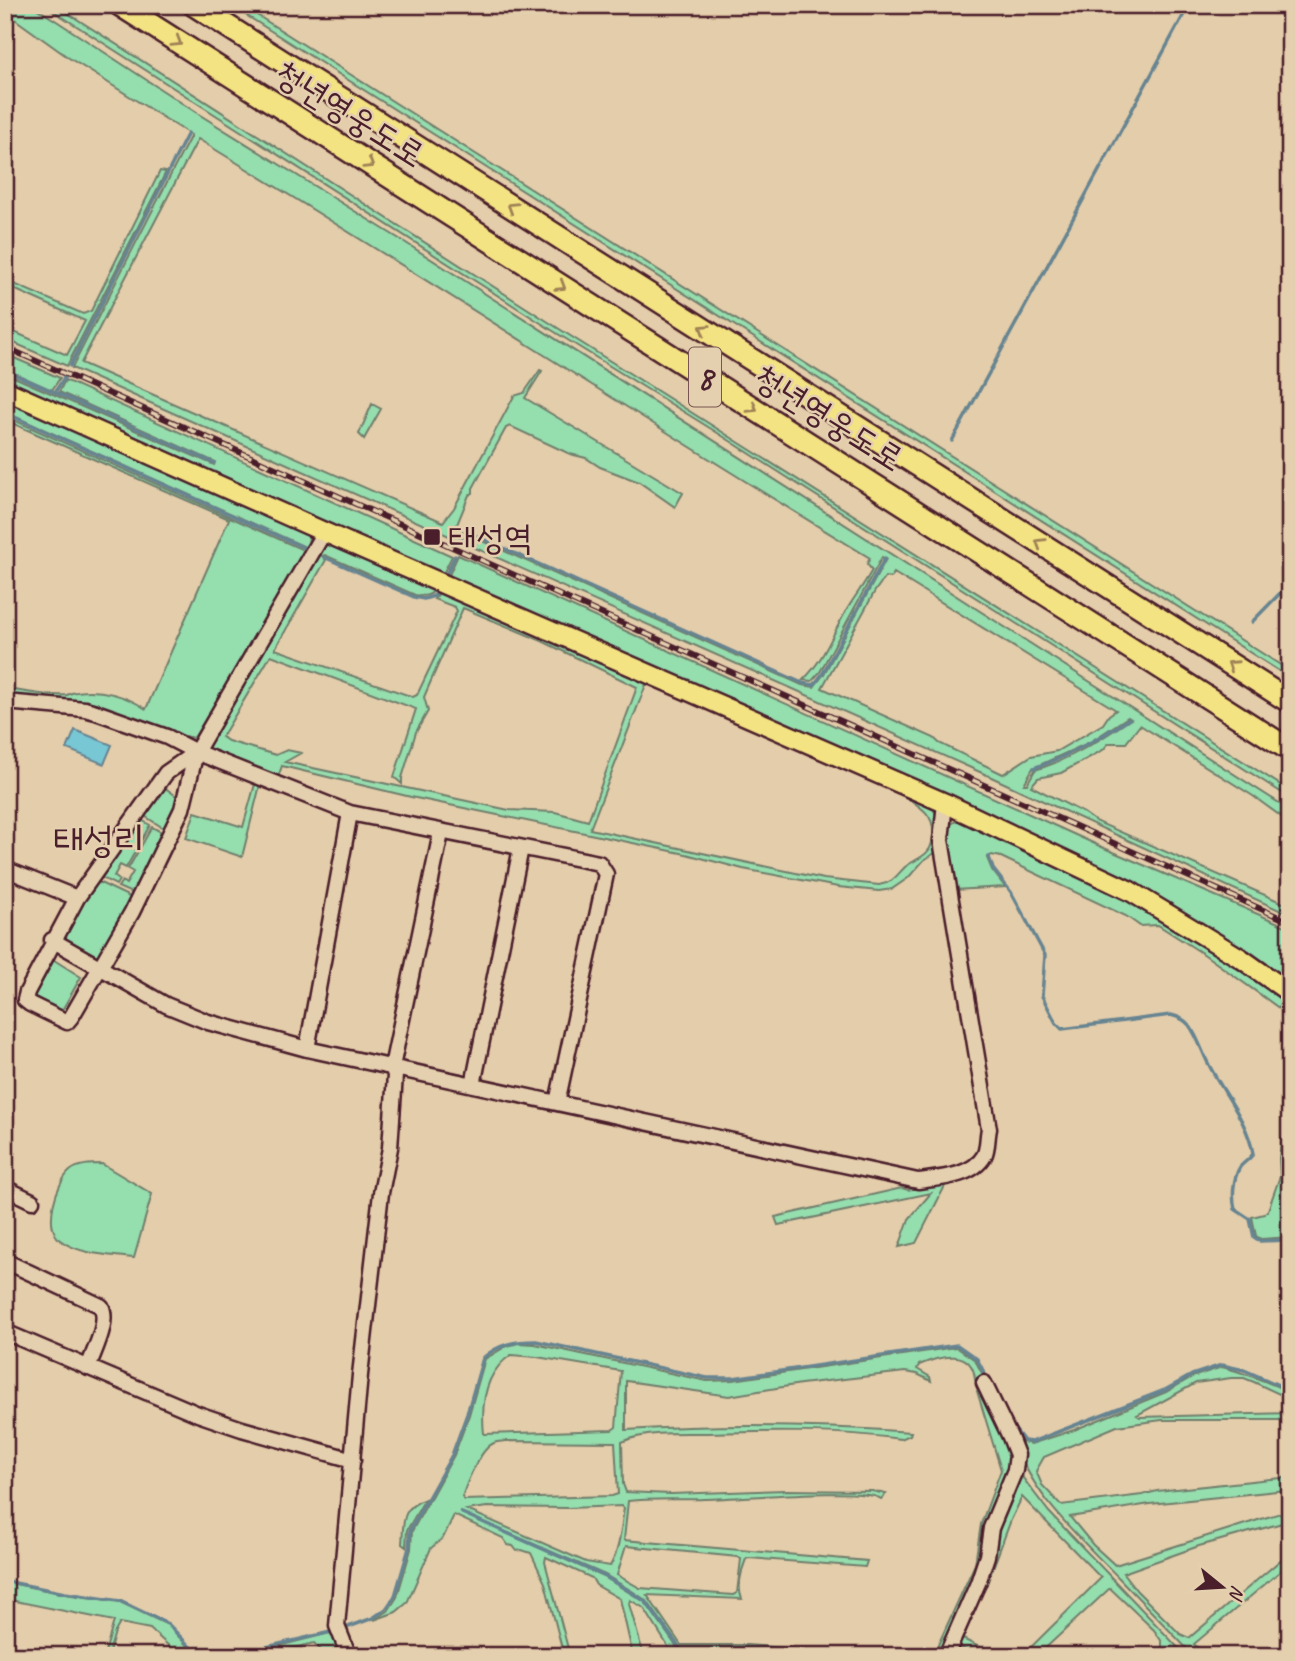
<svg xmlns="http://www.w3.org/2000/svg" width="1295" height="1661" font-family="Caveat,'Poor Story',sans-serif">
<rect width="100%" height="100%" fill="#e4cdaa"/>
<filter id="ink" filterUnits="userSpaceOnUse"><feTurbulence type="fractalNoise" baseFrequency=".0143" numOctaves="2"/><feDisplacementMap in="SourceGraphic" scale="14" xChannelSelector="R" yChannelSelector="G"/><feConvolveMatrix kernelMatrix="1 2 1 2 8 2 1 2 1" color-interpolation-filters="sRGB"/></filter>
<g filter="url(#ink)">
<!-- green -->
<path fill="#95deae" stroke="#707e6c" stroke-width="2" fill-rule="evenodd" d="M 5,5 L 31,5 L 55,20 L 200,115 L 406,243 L 1290,810 L 1290,823 L 1253,796 L 1140,725 L 1126,743 L 1109,743 L 1103,750 L 1061,773 L 1038,778 L 1031,786 L 1084,813 L 1095,821 L 1290,906 L 1290,915 L 989,776 L 464,543 L 471,536 L 802,685 L 814,687 L 824,674 L 886,559 L 882,557 L 820,672 L 812,681 L 803,680 C 824,660 832,635 846,611 C 854,597 864,585 872,570 L 867,564 L 870,558 C 644,421 424,276 198,139 L 81,363 L 443,522 L 454,508 L 514,396 L 524,393 L 540,370 L 542,371 L 525,398 L 683,493 L 675,507 L 639,482 L 600,467 L 586,458 L 570,454 L 510,426 L 506,428 L 473,488 L 473,493 L 469,495 L 456,527 L 463,531 L 458,540 L 72,368 L 191,135 L 69,58 L 5,12 ZM 894,573 L 1116,710 L 1109,715 L 1103,724 L 1057,751 L 1031,756 L 1003,774 L 939,743 L 934,738 L 822,688 L 875,591 L 885,577 L 891,578 ZM 1128,717 L 1131,719 C 1100,740 1071,759 1035,770 L 1027,784 L 1024,784 L 1033,768 L 1090,742 Z
M 44,5 L 55,5 L 561,330 L 1290,791 L 1290,798 L 713,430 L 558,334 Z
M 230,5 L 241,5 L 1290,671 L 1290,678 Z
M 160,171 L 166,172 L 67,366 L 5,339 L 5,328 L 67,355 L 85,321 L 5,285 L 5,280 L 83,314 L 91,311 Z
M 5,354 L 60,378 L 52,390 L 5,369 Z
M 5,373 L 214,465 L 215,462 L 59,392 L 65,380 L 452,556 L 442,576 L 5,381 Z
M 5,397 L 309,533 L 308,548 L 194,738 L 5,697 L 5,689 C 25,691 47,697 67,695 C 69,694 75,692 77,692 C 101,688 127,696 146,709 L 229,519 L 5,420 L 5,416 L 301,549 L 303,546 L 5,412 Z
M 372,404 L 381,409 L 364,439 L 359,434 Z
M 329,543 L 437,588 C 430,596 425,597 415,595 L 325,555 L 322,556 L 326,560 L 275,649 L 413,697 L 417,695 L 457,611 L 455,607 L 434,599 L 441,591 L 647,682 L 590,829 L 824,879 L 879,885 C 893,883 896,876 905,867 C 912,861 923,858 928,851 C 931,848 933,840 933,835 C 935,811 915,804 897,792 L 934,810 C 940,823 938,840 935,853 L 924,860 L 908,878 L 892,889 L 879,891 L 838,887 L 743,869 L 686,854 L 411,797 L 282,766 L 277,780 L 265,773 L 264,770 L 212,752 L 207,747 L 322,548 ZM 463,608 L 542,641 L 637,687 L 588,821 L 555,812 L 509,810 L 285,762 L 301,753 L 287,750 L 276,755 L 228,741 L 222,737 L 271,655 L 416,709 L 394,777 L 402,784 L 402,778 L 416,732 L 428,711 L 424,697 L 427,690 Z
M 458,555 L 1104,848 L 1290,928 L 1290,983 L 1241,949 L 448,577 Z
M 255,784 L 260,785 L 242,857 L 186,838 L 195,812 L 243,827 Z
M 164,787 L 179,798 L 165,829 L 143,815 Z
M 140,819 L 150,825 L 126,868 L 120,865 L 114,876 L 119,880 L 116,885 L 98,876 Z
M 958,820 C 1018,847 1080,872 1138,904 C 1191,934 1241,968 1290,1004 L 1290,1016 L 1205,955 L 1158,925 L 1140,926 L 1126,916 L 1001,857 L 992,855 L 987,858 L 992,870 L 1005,887 L 954,890 L 944,845 L 948,826 Z
M 152,827 L 163,833 L 134,894 L 118,887 L 122,881 L 126,884 L 133,872 L 128,869 Z
M 94,880 L 132,898 L 99,960 L 59,937 Z
M 54,960 L 81,977 L 61,1012 L 34,996 Z
M 1290,1123 L 1290,1189 L 1288,1193 L 1290,1237 L 1261,1239 L 1256,1236 L 1252,1217 L 1264,1214 L 1268,1210 L 1280,1176 L 1279,1158 L 1282,1138 Z
M 102,1164 L 152,1194 L 134,1258 C 112,1255 79,1255 60,1240 C 43,1227 56,1183 70,1171 C 78,1164 92,1164 102,1164 Z
M 947,1182 L 916,1243 L 899,1247 L 909,1219 L 931,1193 L 778,1225 L 775,1217 L 902,1188 L 908,1190 Z
M 518,1343 L 535,1344 L 707,1381 L 733,1380 L 956,1347 L 975,1360 L 985,1379 L 980,1383 L 975,1380 C 973,1347 940,1356 919,1365 L 917,1369 L 930,1377 L 931,1381 L 917,1374 L 905,1372 L 801,1384 L 729,1396 L 626,1381 L 626,1430 C 721,1424 815,1425 911,1432 L 910,1435 L 901,1439 C 837,1430 772,1431 708,1433 C 681,1433 646,1431 622,1442 L 623,1484 L 626,1492 L 671,1494 L 786,1490 L 872,1491 L 886,1494 L 881,1499 C 865,1486 733,1499 704,1499 C 679,1500 653,1498 628,1501 L 624,1540 L 867,1561 L 865,1567 L 749,1558 L 746,1559 C 741,1571 737,1588 742,1599 L 647,1595 L 681,1645 L 747,1645 L 842,1653 L 844,1656 L 686,1651 L 686,1656 L 647,1601 L 632,1591 L 605,1575 L 460,1512 L 604,1577 L 630,1593 L 645,1602 L 683,1656 L 674,1656 L 644,1608 L 630,1600 L 629,1604 L 644,1656 L 633,1656 L 620,1599 L 596,1585 L 592,1578 L 546,1557 L 545,1562 L 570,1656 L 564,1656 L 545,1583 L 531,1553 L 522,1550 L 517,1551 L 513,1546 L 508,1545 L 503,1538 L 454,1515 L 443,1538 L 431,1548 L 407,1603 L 396,1612 L 374,1620 L 388,1611 L 397,1597 L 411,1549 L 412,1531 L 454,1455 L 469,1415 L 485,1359 L 505,1347 ZM 511,1355 L 537,1357 L 621,1371 L 616,1427 L 612,1430 L 484,1434 C 481,1405 484,1373 511,1355 ZM 506,1441 L 615,1442 L 618,1494 L 612,1496 L 464,1500 L 462,1497 C 467,1482 480,1449 494,1443 C 498,1441 502,1442 506,1441 ZM 622,1506 L 624,1508 C 621,1528 620,1549 610,1566 L 586,1562 L 467,1510 L 487,1507 L 567,1508 ZM 626,1546 L 738,1557 L 741,1559 L 737,1593 L 733,1595 L 640,1588 L 617,1575 Z
M 1222,1367 C 1246,1373 1268,1382 1290,1392 L 1290,1399 L 1254,1382 L 1244,1378 L 1231,1378 L 1196,1383 L 1137,1415 L 1140,1417 L 1290,1413 L 1290,1420 L 1162,1420 L 1117,1426 L 1044,1457 L 1036,1471 L 1042,1485 L 1061,1505 L 1142,1495 L 1157,1491 L 1290,1477 L 1290,1490 L 1287,1490 L 1150,1504 L 1070,1517 L 1093,1545 L 1115,1565 L 1290,1510 L 1290,1521 L 1286,1522 L 1199,1546 L 1123,1573 L 1137,1591 L 1180,1634 L 1189,1638 L 1290,1552 L 1290,1563 L 1194,1644 L 1204,1656 L 1194,1656 C 1169,1630 1144,1604 1119,1578 C 1083,1541 1021,1486 1014,1432 L 1023,1442 L 1031,1444 L 1074,1430 L 1166,1392 L 1192,1377 Z
M 984,1386 L 1010,1449 L 1012,1464 L 984,1555 L 942,1656 L 933,1656 L 975,1564 L 981,1524 L 1001,1470 L 977,1391 Z
M 1021,1468 L 1023,1478 L 1049,1512 L 1186,1656 L 1153,1656 L 1162,1647 L 1162,1642 L 1154,1630 L 1110,1588 L 1037,1656 L 1022,1656 L 1101,1578 L 1022,1497 L 1011,1520 L 985,1589 L 972,1610 L 962,1635 L 963,1639 L 997,1656 L 979,1656 L 959,1647 L 956,1649 L 990,1542 Z
M 425,1499 L 407,1530 L 406,1547 L 402,1544 C 404,1521 400,1509 425,1499 Z
M 5,1582 L 65,1594 L 120,1602 L 168,1625 L 192,1651 L 214,1656 L 180,1656 L 150,1629 L 120,1623 L 115,1632 L 108,1656 L 104,1656 L 114,1621 L 5,1599 Z
M 334,1632 L 344,1656 C 330,1656 323,1654 314,1643 L 260,1656 L 239,1656 Z"/>
<!-- water -->
<path fill="#78c7d5" stroke="#668491" stroke-width="2" d="M 75,730 L 112,745 L 104,764 L 67,749 Z"/>
<g fill="none" stroke-linecap="round" stroke-linejoin="round">
<!-- stream -->
<path stroke="#668491" stroke-width="3.5" d="M 70,366 L 188,133
M 5,370 L 214,463
M 55,392 L 64,378
M 5,413 L 305,548
M 952,441 L 1189,5
M 461,540 L 470,533 L 802,683 L 814,685 L 823,673 L 885,558
M 324,557 L 414,597 L 424,599 L 434,596 L 439,589
M 444,579 L 455,556
M 1252,622 L 1290,583
M 1034,768 C 1069,756 1098,739 1129,719
M 989,857 L 993,869 L 1011,892 L 1045,955 L 1042,996 L 1056,1023 L 1062,1029 L 1171,1015 C 1179,1017 1184,1019 1189,1025 C 1198,1037 1202,1052 1209,1065 C 1224,1094 1248,1122 1253,1154 C 1249,1160 1244,1162 1240,1167 C 1233,1178 1232,1197 1235,1209 L 1250,1219 L 1254,1237 L 1260,1241 L 1290,1240
M 1013,1427 L 1024,1441 L 1032,1442 L 1165,1390 L 1192,1375 L 1222,1365 L 1244,1370 L 1290,1390
M 462,1513 L 604,1576 L 631,1592 L 646,1602 L 685,1656
M 5,1581 L 65,1593 L 120,1601 L 168,1624 L 193,1650 L 219,1656
M 343,1629 L 373,1618 L 386,1609 L 395,1596 L 409,1548 L 410,1530 L 452,1455 L 467,1414 L 483,1358 C 499,1344 515,1341 536,1341 L 707,1378 L 733,1378 L 957,1345 L 977,1359 L 988,1380
M 228,1656 L 335,1631"/>
<!-- minor casing -->
<g stroke="#4a1f2b" stroke-width="19">
<path id="minor" d="M 5,702 L 85,709 L 96,712 L 167,737 L 196,752 L 350,813 L 599,863 L 606,874 L 557,1103
M 196,752 L 182,809 L 132,912 L 72,1016 L 67,1022 L 30,1004 L 25,1000 L 27,992 L 77,898 L 166,773 L 196,752 L 324,532
M 5,869 L 77,898
M 52,940 L 166,1005 L 208,1022 L 307,1049 L 918,1181 C 939,1178 972,1177 984,1156 C 988,1149 987,1137 989,1129 L 941,840 L 945,803
M 307,1049 L 350,813
M 473,1085 L 521,848
M 5,1188 L 32,1201
M 5,1261 L 101,1306 C 110,1322 93,1352 88,1368
M 5,1332 L 198,1414 L 242,1429 L 353,1460
M 349,1656 L 337,1626 L 360,1375 L 381,1193 L 390,1148 L 395,1075 L 392,1067 L 441,833
M 946,1656 L 978,1583 L 987,1556 L 991,1528 L 1015,1470 L 1017,1455 L 1010,1437 L 984,1383"/>
</g>
<!-- major casing -->
<g stroke="#4a1f2b" stroke-width="23">
<path id="major" d="M 5,390 L 324,532 L 945,803 L 1130,891 L 1242,959 L 1290,993"/>
</g>
<!-- highway casing -->
<g stroke="#4a1f2b" stroke-width="26">
<path id="highway" d="M 120,5 L 1290,750
M 194,5 L 1290,702"/>
</g>
<!-- minor -->
<use href="#minor" stroke="#e4cfae" stroke-width="14"/>
<!-- major -->
<use href="#major" stroke="#f4e382" stroke-width="18"/>
<!-- highway -->
<use href="#highway" stroke="#f4e382" stroke-width="21"/>
<!-- rail casing -->
<g stroke="#4a1f2b" stroke-width="6">
<path id="rail" d="M 5,347 L 1290,922"/>
</g>
<!-- rail -->
<use href="#rail" stroke="#e4cfae" stroke-width="3.5" stroke-dasharray="10" stroke-linecap="butt"/>
</g>
<!-- one-way arrows -->
<defs><path id="oneway-chevron" d="M-2-3.5L2.5 0L-2 3.5" fill="none" stroke-width="1.6" stroke-linecap="round" stroke-linejoin="round" transform="scale(1.75)"/></defs>
<g stroke="#9f8156">
<use href="#oneway-chevron" transform="translate(177 42) rotate(32)"/>
<use href="#oneway-chevron" transform="translate(369 164) rotate(32)"/>
<use href="#oneway-chevron" transform="translate(512 207) rotate(-148)"/>
<use href="#oneway-chevron" transform="translate(561 286) rotate(32)"/>
<use href="#oneway-chevron" transform="translate(704 329) rotate(-148)"/>
<use href="#oneway-chevron" transform="translate(753 408) rotate(32)"/>
<use href="#oneway-chevron" transform="translate(1040 543) rotate(-148)"/>
<use href="#oneway-chevron" transform="translate(1232 665) rotate(-147)"/>
</g>
</g>
<!-- markers -->
<rect fill="#4a1f2b" stroke="#e4cfae" stroke-width="2.5" x="423" y="528" width="18" height="18" rx="3.5"/>
<g text-anchor="middle" stroke-width="5" stroke-linejoin="round" paint-order="stroke">
<!-- shield labels -->
<rect fill="#e4cfae" stroke="#785452" stroke-width="2" x="689" y="347.5" width="32" height="59" rx="5"/>
<g font-size="33" font-weight="bold" fill="#4a1f2b">
<text x="705" y="389">8</text>
</g>
<!-- street labels -->
<g font-size="35" fill="#4a1f2b" stroke="#e4cfae">
<text transform="translate(350 113) rotate(32)" y="12">청년영웅도로</text>
<text transform="translate(829 417) rotate(32)" y="12">청년영웅도로</text>
</g>
<!-- poi labels -->
<g font-size="35" fill="#4a1f2b" stroke="#e4cfae" text-anchor="start">
<text x="448" y="549">태성역</text>
</g>
<!-- quarter labels -->
<g font-size="38" fill="#4a1f2b" stroke="#e4cfae">
<text x="99" y="852">태성리</text>
</g>
</g>
<!-- margin -->
<rect width="1295" height="1661" fill="none" stroke="#e4cfae" stroke-width="28"/>
<rect x="14" y="14" width="1267" height="1633" fill="none" stroke="#4a1f2b" stroke-width="2.5" filter="url(#ink)"/>
<!-- north arrow -->
<g transform="translate(1222 1587) rotate(108)" stroke="#e4cfae" stroke-width="5" paint-order="stroke">
<path d="M0-5L12 26L0 18L-12 26Z" fill="#4a1f2b"/>
<text y="-10" font-size="19" font-weight="bold" text-anchor="middle" fill="#4a1f2b">N</text>
</g>
</svg>
